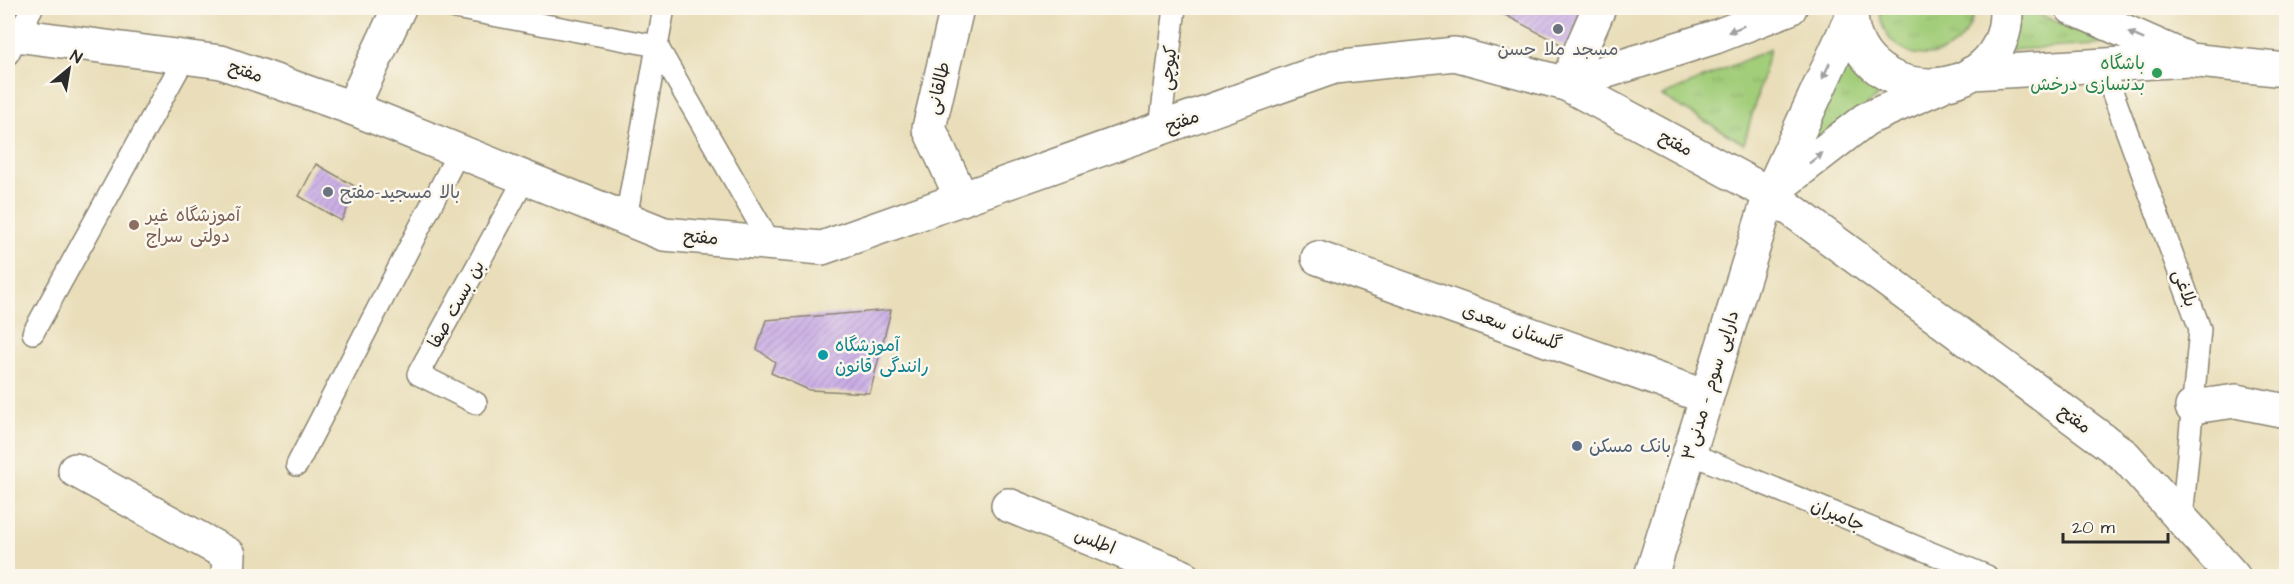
<svg xmlns="http://www.w3.org/2000/svg" width="2294" height="584" font-family="'Architects Daughter','Playpen Sans Arabic',sans-serif">
<defs>
<pattern id="grass-tufts" width="24" height="20" patternUnits="userSpaceOnUse" patternTransform="scale(1.5)"><rect width="24" height="20" fill="#a2cd79"/><path d="M3 7l-1-3M5 7V3M7 7l1-3M15 17l-1-3M17 17v-4M19 17l1-3" fill="none" stroke="#8cb069"/></pattern>
<pattern id="building-hatch" width="6" height="6" patternUnits="userSpaceOnUse" patternTransform="scale(1.5)"><rect width="6" height="6" fill="#caade7"/><path d="M-1 1l2-2M0 6l6-6M5 7l2-2" fill="none" stroke="#a48dbb"/></pattern>
</defs>
<rect width="100%" height="100%" fill="#fbf7ec"/>
<filter id="ink" filterUnits="userSpaceOnUse"><feTurbulence type="fractalNoise" baseFrequency=".0167" numOctaves="2"/><feDisplacementMap in="SourceGraphic" scale="12" xChannelSelector="R" yChannelSelector="G"/><feConvolveMatrix kernelMatrix="1 2 1 2 8 2 1 2 1" color-interpolation-filters="sRGB"/></filter>
<filter id="wash" filterUnits="userSpaceOnUse"><feTurbulence type="fractalNoise" baseFrequency=".008" numOctaves="4" result="noise"/><feDisplacementMap in="SourceGraphic" scale="24" xChannelSelector="R" yChannelSelector="G"/><feGaussianBlur stdDeviation="1.35" result="paint"/><feColorMatrix in="noise" values="0 0 0 0 0 0 0 0 0 0 0 0 0 0 0 0 0 1.4 0 .05"/><feComposite in="paint" operator="in"/></filter>
<g filter="url(#wash)">
<rect width="100%" height="100%" fill="#e9deb9"/>
<!-- grass -->
<path fill="url(#grass-tufts)" stroke="#667c52" stroke-width="1.5" d="M 1880,8 L 1974,8 L 1974,10 C 1964,73 1880,68 1880,8 Z
M 2022,8 L 2114,44 L 2010,50 Z
M 1848,46 L 1891,86 L 1796,161 Z
M 1770,49 L 1744,144 L 1662,96 Z"/>
<g id="blocks">
<!-- building -->
<path fill="url(#building-hatch)" d="M 1492,8 L 1595,8 L 1573,51 Z
M 316,164 L 358,188 L 341,221 L 299,196 Z
M 891,310 L 870,393 L 809,390 L 771,373 L 775,362 L 757,349 L 766,320 Z"/>
</g>
</g>
<g filter="url(#ink)">
<use href="#blocks" fill-opacity="0" stroke="#8a8472" stroke-width="1.5"/>
<g fill="none" stroke-linecap="round" stroke-linejoin="round">
<!-- lane casing -->
<g stroke="#8a8472" stroke-width="24">
<path id="lane" d="M 455,8 L 657,46 L 771,244
M 8,54 L 32,8
M 2103,67 L 2200,329 L 2182,519
M 1160,128 L 1175,8
M 626,218 L 664,8
M 33,333 L 185,57
M 476,403 L 418,374 L 525,178
M 1689,453 L 1987,576
M 297,465 L 459,151"/>
</g>
<!-- street casing -->
<g stroke="#8a8472" stroke-width="36">
<path id="street" d="M 957,8 L 929,128 L 962,199
M 1566,84 L 1599,8
M 352,108 L 399,8
M 1318,258 L 1706,397
M 2192,407 L 2236,401 L 2286,411
M 75,470 L 229,555 L 228,576
M 1008,505 L 1182,576"/>
</g>
<!-- primary casing -->
<g stroke="#8a8472" stroke-width="36">
<path id="primary" d="M 1851,8 C 1849,110 2009,111 2006,8
M 2072,8 L 2188,59
M 8,34 L 221,62 L 352,108 L 664,234 L 822,248 L 1334,67 L 1455,54 L 1566,84 L 1770,194 L 2125,456 L 2233,576
M 1972,73 L 2189,60 L 2286,70
M 1566,84 L 1715,37 L 1790,8
M 1773,191 L 1866,119 L 1939,87
M 1651,576 L 1770,194 L 1851,18"/>
</g>
<!-- lane -->
<use href="#lane" stroke="#fff" stroke-width="21"/>
<!-- street -->
<use href="#street" stroke="#fff" stroke-width="33"/>
<!-- primary -->
<use href="#primary" stroke="#fff" stroke-width="33"/>
</g>
<!-- one-way arrows -->
<defs><path id="oneway-solid" d="M-6-.8H1V-3.2L6.5 0L1 3.2V.8H-6Z" transform="scale(1.5)"/></defs>
<g fill="#a0a0a0">
<use href="#oneway-solid" transform="translate(1736 29) rotate(158)"/>
<use href="#oneway-solid" transform="translate(2136 36) rotate(-156)"/>
<use href="#oneway-solid" transform="translate(1826 71) rotate(115)"/>
<use href="#oneway-solid" transform="translate(1816 158) rotate(-38)"/>
</g>
</g>
<!-- markers -->
<g fill="#6b7280" stroke="#fbf7ec" stroke-width="2">
<circle cx="1558" cy="29" r="6"/>
<circle cx="328" cy="192" r="6"/>
</g>
<circle fill="#2e9e5b" stroke="#fbf7ec" stroke-width="2" cx="2157" cy="73" r="6"/>
<circle fill="#8d6e63" stroke="#fbf7ec" stroke-width="2" cx="134" cy="225" r="6"/>
<circle fill="#0f9aa8" stroke="#fbf7ec" stroke-width="2" cx="823" cy="355" r="6"/>
<circle fill="#5c6f8a" stroke="#fbf7ec" stroke-width="2" cx="1577" cy="446" r="6"/>
<g text-anchor="middle" stroke-width="5" stroke-linejoin="round" paint-order="stroke">
<!-- worship labels -->
<g font-size="18" fill="#5b616d" stroke="#fbf7ec">
<text x="1558" y="55">مسجد ملا حسن</text>
<text x="340" y="198" text-anchor="start">بالا مسجید-مفتح</text>
</g>
<!-- leisure labels -->
<g font-size="18" fill="#27864d" stroke="#fbf7ec" text-anchor="end">
<text x="2145" y="69">باشگاه<tspan x="2145" dy="21">بدنسازی درخش</tspan></text>
</g>
<!-- street labels -->
<g font-size="18" fill="#2b2b2b" stroke="#fbf7ec">
<text transform="translate(1168 68) rotate(-83)" y="6">کیوچی</text>
<text transform="translate(246 71) rotate(19)" y="6">مفتح</text>
<text transform="translate(938 88) rotate(-77)" y="6">طالقانی</text>
<text transform="translate(1182 121) rotate(-20)" y="6">مفتح</text>
<text transform="translate(1676 143) rotate(28)" y="6">مفتح</text>
<text transform="translate(701 237) rotate(5)" y="6">مفتح</text>
<text transform="translate(2185 288) rotate(70)" y="6">بلاغی</text>
<text transform="translate(456 304) rotate(-61)" y="6">بن بست صفا</text>
<text transform="translate(1512 327) rotate(20)" y="6">گلستان سعدی</text>
<text transform="translate(1710 385) rotate(-73)" y="6">دارایی سوم - مدنی۳</text>
<text transform="translate(2075 419) rotate(36)" y="6">مفتح</text>
<text transform="translate(1838 515) rotate(23)" y="6">جامبران</text>
<text transform="translate(1095 541) rotate(22)" y="6">اطلس</text>
</g>
<!-- education labels -->
<g font-size="18" fill="#785e54" stroke="#fbf7ec" text-anchor="start">
<text x="146" y="221">آموزشگاه غیر<tspan x="146" dy="21">دولتی سراج</tspan></text>
</g>
<!-- culture labels -->
<g font-size="18" fill="#0d838f" stroke="#fbf7ec" text-anchor="start">
<text x="835" y="351">آموزشگاه<tspan x="835" dy="21">رانندگی قانون</tspan></text>
</g>
<!-- service labels -->
<g font-size="18" fill="#4e5e75" stroke="#fbf7ec" text-anchor="start">
<text x="1589" y="452">بانک مسکن</text>
</g>
</g>
<!-- margin -->
<rect width="2294" height="584" fill="none" stroke="#fbf7ec" stroke-width="30"/>
<!-- north arrow -->
<g transform="translate(69 69) rotate(30)" stroke="#fbf7ec" stroke-width="4.5" paint-order="stroke">
<path d="M0-4.5L10 22L0 15L-10 22Z" fill="#2b2b2b"/>
<text y="-9" font-size="16" font-weight="bold" text-anchor="middle" fill="#2b2b2b">N</text>
</g>
<!-- scale -->
<path d="M2063 533v9h105v-9" fill="none" stroke="#2b2b2b" stroke-width="3"/>
<text x="2072" y="533" font-size="18" fill="#2b2b2b" stroke="#fbf7ec" stroke-width="4.5" paint-order="stroke">20 m</text>
</svg>
